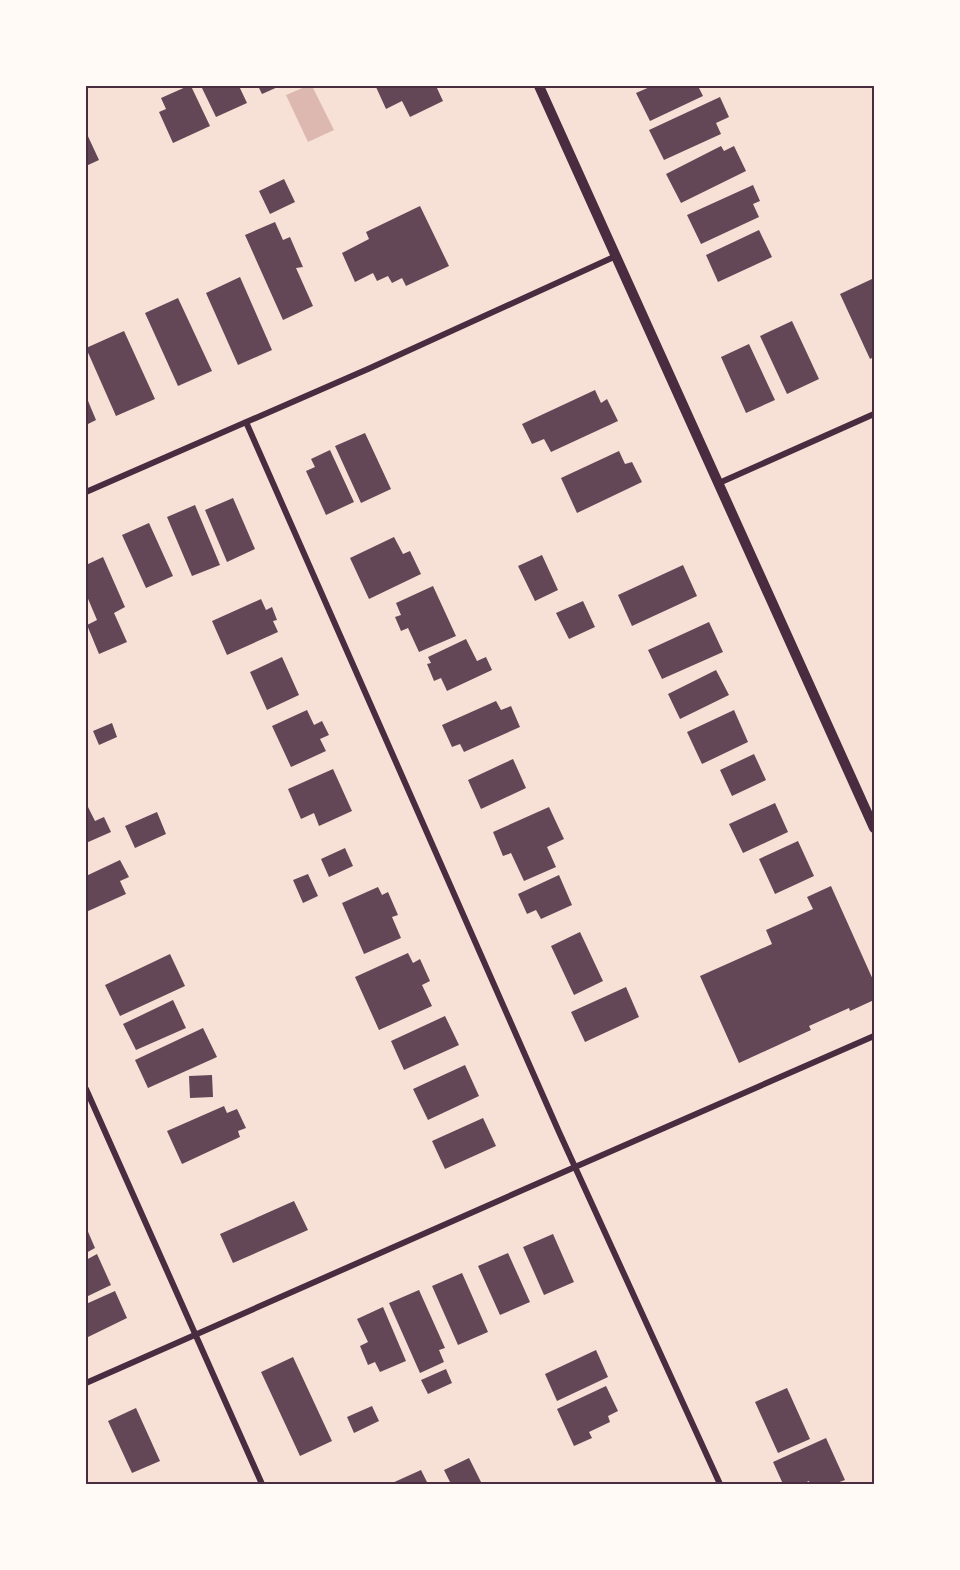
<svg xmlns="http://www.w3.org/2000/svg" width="960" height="1570" font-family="'Sofia Sans Condensed',sans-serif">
<rect width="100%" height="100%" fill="#f7e1d7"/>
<!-- water -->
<path fill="#dcb8b0" d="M 307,86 L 312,86 L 334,130 L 308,142 L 286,95 Z"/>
<!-- building -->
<path fill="#644757" d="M 188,86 L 191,86 L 210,126 L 173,143 L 159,112 L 166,109 L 161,98 Z
M 201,86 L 239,86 L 247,103 L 216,117 Z
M 258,86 L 280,86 L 262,94 Z
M 378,86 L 436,86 L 443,101 L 410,117 L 402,101 L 386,109 L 376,87 Z
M 652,86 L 698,86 L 703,96 L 650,121 L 636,93 Z
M 720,97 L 729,117 L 716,123 L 721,134 L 664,160 L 649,130 Z
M 86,132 L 99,160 L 86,166 Z
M 721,146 L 724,151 L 734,146 L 746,171 L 681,203 L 666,174 Z
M 284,179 L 295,202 L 270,214 L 259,191 Z
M 753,185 L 760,201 L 753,204 L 759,217 L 701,244 L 687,215 Z
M 420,206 L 449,266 L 406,286 L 402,278 L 392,283 L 388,276 L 377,281 L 373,273 L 355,282 L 342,253 L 369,239 L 366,232 Z
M 275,222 L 283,240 L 290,237 L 303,267 L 296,268 L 313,306 L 283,320 L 245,235 Z
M 759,230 L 772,257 L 718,282 L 706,255 Z
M 240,277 L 272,350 L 238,365 L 206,293 Z
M 872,279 L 874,285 L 874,357 L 870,359 L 840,294 Z
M 178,298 L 212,371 L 178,386 L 145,313 Z
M 792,321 L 819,379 L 787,394 L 760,336 Z
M 124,331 L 155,399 L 116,416 L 86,348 Z
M 749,344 L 775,400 L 746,413 L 721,357 Z
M 595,390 L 601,403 L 607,399 L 618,421 L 551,452 L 544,439 L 532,444 L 522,424 Z
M 86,396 L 96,420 L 86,425 Z
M 365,433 L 391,489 L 361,503 L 335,446 Z
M 330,450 L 354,502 L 326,515 L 306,471 L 315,467 L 311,459 Z
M 619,451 L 625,464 L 632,462 L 642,482 L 577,513 L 561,478 Z
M 233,498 L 255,549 L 227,562 L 205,510 Z
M 195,505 L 220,565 L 192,576 L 167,517 Z
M 149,523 L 173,576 L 146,588 L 122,535 Z
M 394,537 L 403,554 L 410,551 L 421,574 L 369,599 L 350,558 Z
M 542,555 L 558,590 L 535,601 L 518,566 Z
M 103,557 L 125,607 L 114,613 L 127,642 L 99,654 L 87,625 L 97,620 L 86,594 L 86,565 Z
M 683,565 L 697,596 L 632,626 L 618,595 Z
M 433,586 L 456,636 L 419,652 L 408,628 L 401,631 L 395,617 L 401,615 L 396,603 Z
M 261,599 L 266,610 L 272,607 L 277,620 L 273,621 L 278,632 L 227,655 L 212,621 Z
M 583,601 L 595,627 L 569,639 L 556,613 Z
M 709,622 L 723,652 L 662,679 L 648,650 Z
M 466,639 L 477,661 L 486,657 L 492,670 L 447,691 L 441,678 L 434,681 L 427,664 L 431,663 L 428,657 Z
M 282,657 L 299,695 L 267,710 L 250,672 Z
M 716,670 L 729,695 L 680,719 L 668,694 Z
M 496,701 L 501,710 L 511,706 L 520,727 L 464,752 L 460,744 L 452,747 L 442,725 Z
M 307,710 L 314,725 L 322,721 L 329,735 L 320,739 L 326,751 L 291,767 L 272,726 Z
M 734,710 L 748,742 L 702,764 L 687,732 Z
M 112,723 L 117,737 L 99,745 L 93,731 Z
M 754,754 L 766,780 L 732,796 L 720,770 Z
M 513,759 L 526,788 L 481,809 L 468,780 Z
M 333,769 L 352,811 L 319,826 L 314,813 L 301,819 L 288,789 Z
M 775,803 L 788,832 L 743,853 L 729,824 Z
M 86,805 L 87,805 L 95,821 L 104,817 L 111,832 L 86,843 Z
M 549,807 L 564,839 L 547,847 L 556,867 L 524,881 L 511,853 L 503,856 L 493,832 Z
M 157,812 L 166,834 L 135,848 L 125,826 Z
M 798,841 L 814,876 L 775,894 L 759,859 Z
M 345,848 L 353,866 L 329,877 L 321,859 Z
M 120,860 L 129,877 L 120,881 L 126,894 L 86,912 L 86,876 Z
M 308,874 L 318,896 L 303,903 L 293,880 Z
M 559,875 L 572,905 L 541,919 L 536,910 L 527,914 L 518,894 Z
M 831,886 L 874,982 L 874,1000 L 850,1011 L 849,1008 L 809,1026 L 811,1030 L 739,1063 L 700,976 L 772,944 L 766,930 L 813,909 L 807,897 Z
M 378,887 L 382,895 L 388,892 L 398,915 L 392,917 L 401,938 L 364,954 L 342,903 Z
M 580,932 L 603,981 L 574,995 L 551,946 Z
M 408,953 L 413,963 L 420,959 L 430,981 L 422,985 L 432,1006 L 379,1030 L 355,977 Z
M 170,954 L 185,986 L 120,1016 L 105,985 Z
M 626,987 L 639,1017 L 585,1042 L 571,1012 Z
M 173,1000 L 186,1028 L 136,1050 L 123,1024 Z
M 445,1016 L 459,1045 L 404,1070 L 391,1041 Z
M 203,1028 L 217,1057 L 148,1088 L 135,1060 Z
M 465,1065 L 479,1096 L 428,1120 L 413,1089 Z
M 212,1075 L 213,1097 L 190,1098 L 189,1076 Z
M 224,1106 L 227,1113 L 237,1109 L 246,1128 L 238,1131 L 240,1137 L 182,1164 L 167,1131 Z
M 483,1118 L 496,1146 L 445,1169 L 432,1141 Z
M 294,1201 L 308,1230 L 233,1263 L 220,1234 Z
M 86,1227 L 95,1248 L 86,1253 Z
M 553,1234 L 574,1282 L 544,1295 L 523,1247 Z
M 508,1253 L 530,1302 L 500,1315 L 478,1266 Z
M 97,1254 L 111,1285 L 86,1297 L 86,1260 Z
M 462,1273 L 488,1332 L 458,1345 L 432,1286 Z
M 419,1290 L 445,1348 L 439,1350 L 444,1362 L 420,1373 L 389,1303 Z
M 115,1291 L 127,1318 L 86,1338 L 86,1304 Z
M 383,1307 L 406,1361 L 380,1372 L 375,1362 L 368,1365 L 360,1346 L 368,1342 L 357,1319 Z
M 596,1350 L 608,1377 L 557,1401 L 545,1374 Z
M 293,1357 L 332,1441 L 300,1456 L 261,1372 Z
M 446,1369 L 452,1383 L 428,1394 L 421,1380 Z
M 606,1386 L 618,1411 L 608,1416 L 610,1422 L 589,1432 L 592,1438 L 574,1446 L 557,1409 Z
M 787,1388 L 810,1439 L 778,1453 L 755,1402 Z
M 372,1406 L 379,1421 L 354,1433 L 347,1417 Z
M 136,1408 L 160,1461 L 132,1473 L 108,1421 Z
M 826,1438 L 845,1480 L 834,1484 L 810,1484 L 809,1481 L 802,1484 L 783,1484 L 773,1462 Z
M 469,1458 L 482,1484 L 451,1484 L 444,1470 Z
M 421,1470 L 428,1484 L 390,1484 Z"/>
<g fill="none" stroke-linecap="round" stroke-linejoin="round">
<!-- minor -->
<path stroke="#4a2c40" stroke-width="6" d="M 246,422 L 559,1132 L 720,1484
M 719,483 L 874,414
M 86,492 L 368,369 L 616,256
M 86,1089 L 262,1484
M 86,1383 L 575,1167 L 874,1036"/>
<!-- tertiary -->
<path stroke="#4a2c40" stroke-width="10" d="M 539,86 L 874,828"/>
</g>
<!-- border -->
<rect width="960" height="1570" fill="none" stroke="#fffaf5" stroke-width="174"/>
<rect x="87" y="87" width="786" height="1396" fill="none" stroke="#4a2c40" stroke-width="2"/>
</svg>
